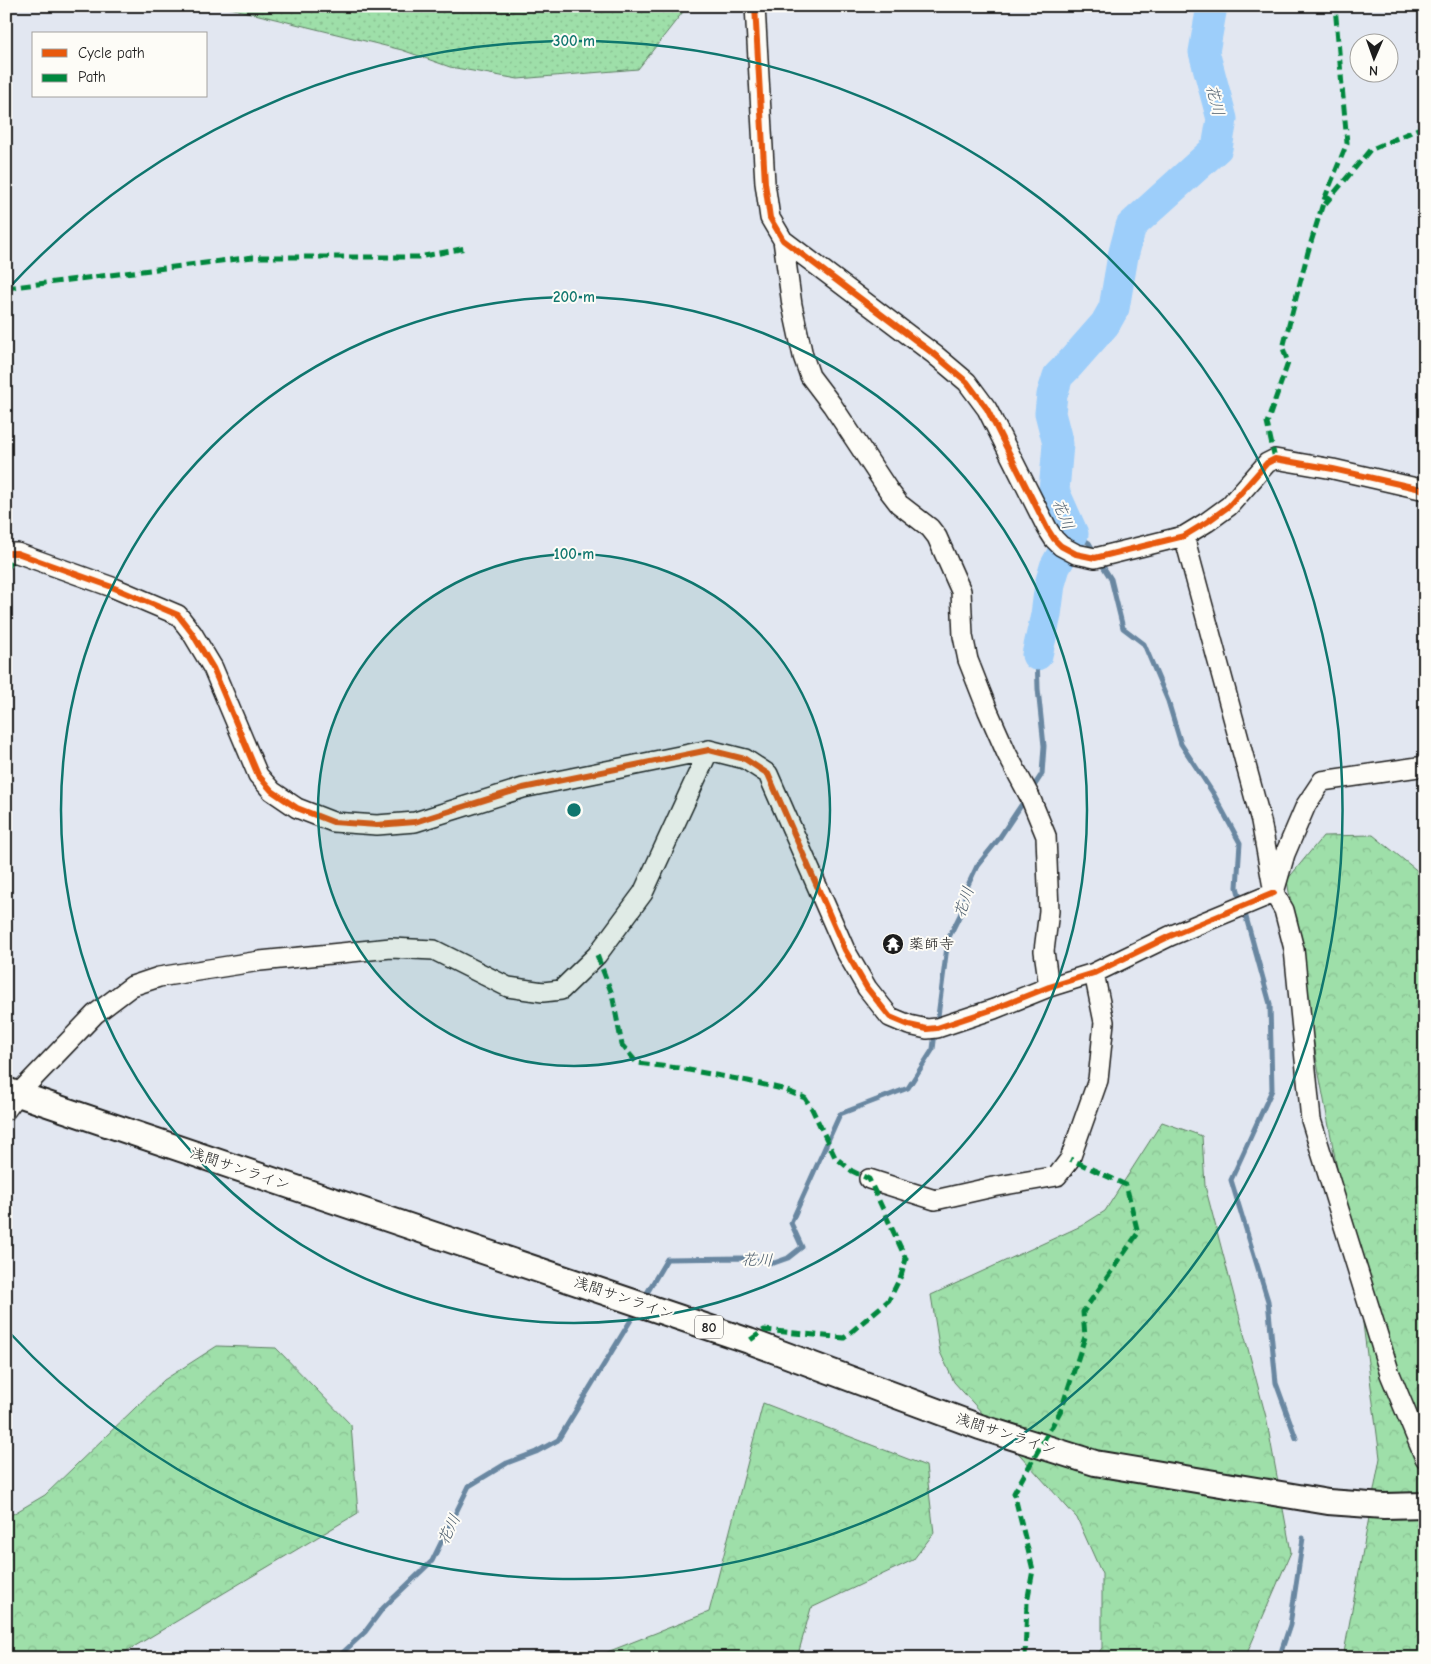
<svg xmlns="http://www.w3.org/2000/svg" width="1431" height="1664" font-family="'Comic Neue','Klee One',sans-serif">
<defs>
<pattern id="forest-crowns" width="20" height="18" patternUnits="userSpaceOnUse" patternTransform="scale(1.25)"><rect width="20" height="18" fill="#9edfa9"/><path d="M2 6a3 3 0 1 1 6 0M12 15a3 3 0 1 1 6 0" fill="none" stroke="#88bf91"/></pattern>
<pattern id="park-dots" width="8" height="8" patternUnits="userSpaceOnUse" patternTransform="scale(1.25)"><rect width="8" height="8" fill="#9edfa9"/><path d="M2 2h.1M6 6h.1" fill="none" stroke="#88bf91" stroke-width="1.8" stroke-linecap="round"/></pattern>
</defs>
<rect width="100%" height="100%" fill="#e2e7f1"/>
<filter id="ink" filterUnits="userSpaceOnUse"><feTurbulence type="fractalNoise" baseFrequency=".02" numOctaves="2"/><feDisplacementMap in="SourceGraphic" scale="10" xChannelSelector="R" yChannelSelector="G"/><feConvolveMatrix kernelMatrix="1 2 1 2 8 2 1 2 1" color-interpolation-filters="sRGB"/></filter>
<g filter="url(#ink)">
<!-- forest -->
<path fill="url(#forest-crowns)" stroke="#5d7e62" d="M 1373,835 L 1425,877 L 1425,1658 L 1343,1658 L 1380,1458 L 1356,1268 L 1319,1074 L 1287,880 L 1323,836 Z
M 1162,1122 L 1202,1136 L 1205,1186 L 1266,1417 L 1291,1552 L 1245,1658 L 1095,1658 L 1102,1648 L 1102,1574 L 1077,1518 L 954,1382 L 940,1352 L 931,1295 L 1081,1226 L 1105,1211 Z
M 217,1346 L 276,1348 L 351,1425 L 358,1513 L 115,1658 L 6,1658 L 6,1518 L 45,1495 L 164,1380 Z
M 763,1403 L 926,1466 L 934,1533 L 913,1560 L 811,1608 L 797,1658 L 592,1658 L 709,1612 Z"/>
<!-- park -->
<path fill="url(#park-dots)" stroke="#5d7e62" d="M 222,6 L 685,6 L 686,8 L 638,69 L 518,79 L 450,67 L 402,50 Z"/>
<g fill="none" stroke-linecap="round" stroke-linejoin="round">
<!-- stream -->
<path stroke="#6987a1" stroke-width="5" d="M 1073,534 L 1089,543 L 1095,553
M 1099,560 L 1111,579 L 1123,628 L 1144,644 L 1168,701 L 1181,744 L 1213,793 L 1240,843 L 1237,887 L 1241,902
M 1032,789 L 1042,774 L 1044,746 L 1038,689 L 1037,655
M 1244,910 L 1270,1004 L 1272,1090 L 1231,1180 L 1268,1301 L 1276,1383 L 1296,1438
M 937,1024 L 948,939 L 961,913 L 968,885 L 977,866 L 998,840 L 1026,798
M 644,1298 L 667,1259 L 742,1258 L 774,1263 L 788,1258 L 802,1247 L 791,1223 L 840,1114 L 908,1088 L 933,1049 L 935,1033
M 337,1658 L 365,1632 L 383,1608 L 432,1561 L 469,1486 L 507,1463 L 536,1452 L 558,1440 L 637,1310
M 1279,1658 L 1290,1625 L 1303,1538"/>
<!-- river -->
<path stroke="#9dcefa" stroke-width="31" d="M 1037,655 L 1046,615 L 1050,584 L 1055,567 L 1073,534 L 1054,491 L 1058,444 L 1050,413 L 1052,395 L 1058,376 L 1068,366 L 1105,324 L 1114,308 L 1123,256 L 1131,226 L 1217,148 L 1222,119 L 1204,52 L 1212,6"/>
<!-- minor casing -->
<g stroke="#1c1c1c" stroke-width="22">
<path id="minor" d="M 755,6 L 765,183 L 770,218 L 783,240 L 935,355 L 967,382 L 987,409 L 1047,528 L 1054,539 L 1061,546 L 1076,554 L 1095,558 L 1184,536 L 1207,522 L 1229,506 L 1267,463 L 1275,459 L 1333,469 L 1425,490
M 783,240 L 792,305 L 803,356 L 810,376 L 832,405 L 889,491 L 899,504 L 930,528 L 937,537 L 961,591 L 963,636 L 968,660 L 988,711 L 1007,754 L 1030,797 L 1046,836 L 1049,911 L 1044,951 L 1049,987
M 1184,536 L 1261,821 L 1274,893 L 1284,910 L 1294,949 L 1311,1120 L 1390,1374 L 1425,1458
M 6,553 L 17,553 L 112,587 L 178,615 L 192,633 L 213,668 L 258,775 L 272,791 L 297,808 L 333,822 L 377,825 L 415,822 L 523,788 L 709,750 L 745,759 L 768,774 L 845,950 L 867,988 L 890,1017 L 909,1025 L 927,1029 L 937,1028 L 994,1009 L 1049,987 L 1094,973 L 1170,936 L 1274,893
M 1275,889 L 1285,854 L 1306,805 L 1322,781 L 1425,766
M 6,1110 L 18,1094 L 95,1014 L 132,986 L 159,977 L 260,961 L 391,948 L 434,950 L 508,987 L 543,992 L 561,990 L 597,955 L 643,893 L 709,750
M 869,1179 L 935,1200 L 993,1187 L 1057,1176 L 1070,1159 L 1098,1080 L 1104,1022 L 1094,973"/>
</g>
<!-- major casing -->
<g stroke="#1c1c1c" stroke-width="28">
<path id="major" d="M 6,1090 L 749,1341 L 980,1427 L 1095,1463 L 1328,1502 L 1384,1506 L 1425,1505"/>
</g>
<!-- minor -->
<use href="#minor" stroke="#fdfcf7" stroke-width="19"/>
<!-- major -->
<use href="#major" stroke="#fdfcf7" stroke-width="24"/>
<!-- quiet -->
<path stroke="#00873e" stroke-width="5" stroke-dasharray="10 5" stroke-linecap="butt" d="M 1325,204 L 1370,150 L 1425,126
M 6,288 L 253,257 L 419,257 L 466,248
M 1275,459 L 1267,423 L 1288,363 L 1283,348 L 1308,252 L 1324,200 L 1347,143 L 1335,6
M 6,570 L 17,553
M 597,955 L 612,994 L 622,1045 L 637,1063 L 678,1068 L 748,1081 L 782,1089 L 805,1098 L 812,1109 L 835,1157 L 852,1171 L 869,1179 L 906,1259 L 901,1276 L 889,1300 L 844,1338 L 764,1330 L 749,1341
M 1025,1658 L 1027,1602 L 1033,1570 L 1014,1493 L 1061,1410 L 1085,1337 L 1083,1312 L 1138,1233 L 1126,1185 L 1070,1159"/>
<!-- cycleway casing -->
<g stroke="#fdfcf7" stroke-width="9">
<path id="cycleway" d="M 755,6 L 765,183 L 770,218 L 783,240 L 935,355 L 967,382 L 987,409 L 1047,528 L 1054,539 L 1061,546 L 1076,554 L 1095,558 L 1184,536 L 1207,522 L 1229,506 L 1267,463 L 1275,459 L 1333,469 L 1425,490
M 6,553 L 17,553 L 112,587 L 178,615 L 192,633 L 213,668 L 258,775 L 272,791 L 297,808 L 333,822 L 377,825 L 415,822 L 523,788 L 709,750 L 745,759 L 768,774 L 845,950 L 867,988 L 890,1017 L 909,1025 L 927,1029 L 937,1028 L 994,1009 L 1049,987 L 1094,973 L 1170,936 L 1274,893"/>
</g>
<!-- cycleway -->
<use href="#cycleway" stroke="#e8590c" stroke-width="6"/>
</g>
</g>
<!-- distance rings -->
<circle cx="574" cy="810" r="256" fill="#0f766e" fill-opacity=".12"/>
<g fill="none" stroke="#0f766e" stroke-width="2.5">
<circle cx="574" cy="810" r="256"/>
<circle cx="574" cy="810" r="513"/>
<path d="M7 290A769 769 0 1 1 7 1330"/>
</g>
<!-- icons -->
<defs>
<g id="temple-disc" transform="scale(1.125)"><circle r="9.5" fill="#1c1c1c" stroke="#fdfcf7"/><path d="M0-6L5-2H3V0L6.5 2.5H4V6H1.5V3h-3V6H-4V2.5H-6.5L-3 0V-2H-5Z" fill="#fff"/></g>
</defs>
<g fill-rule="evenodd">
<use href="#temple-disc" x="893" y="944"/>
</g>
<g text-anchor="middle" stroke-width="4" stroke-linejoin="round" paint-order="stroke">
<!-- shield labels -->
<rect fill="#fdfcf7" stroke="#605f5e" stroke-width="1" x="695" y="1315.5" width="28" height="23" rx="4"/>
<g font-size="14" font-weight="bold" fill="#1c1c1c">
<text x="709" y="1332">80</text>
</g>
<!-- poi labels -->
<g font-size="15" fill="#1c1c1c" stroke="#fdfcf7" text-anchor="start">
<text x="909" y="949">薬師寺</text>
</g>
<!-- street labels -->
<g font-size="15" fill="#1c1c1c" stroke="#fdfcf7">
<text transform="translate(240 1169) rotate(19)" y="5">浅間サンライン</text>
<text transform="translate(624 1298) rotate(19)" y="5">浅間サンライン</text>
<text transform="translate(1006 1434) rotate(18)" y="5">浅間サンライン</text>
</g>
<!-- water labels -->
<g font-size="16" font-style="italic" fill="#495a6a" stroke="#fdfcf7">
<text transform="translate(1216 100) rotate(77)" y="6">花川</text>
<text transform="translate(1064 514) rotate(68)" y="6">花川</text>
<text transform="translate(963 902) rotate(-71)" y="6">花川</text>
<text transform="translate(757 1259) rotate(2)" y="6">花川</text>
<text transform="translate(448 1529) rotate(-64)" y="6">花川</text>
</g>
</g>
<circle cx="574" cy="810" r="8" fill="#0f766e" stroke="#fdfcf7" stroke-width="2.5"/>
<g font-size="15" text-anchor="middle" font-weight="bold" fill="#0f766e" stroke="#fdfcf7" stroke-width="4" stroke-linejoin="round" paint-order="stroke">
<text x="574" y="46">300 m</text>
<text x="574" y="302">200 m</text>
<text x="574" y="559">100 m</text>
</g>
<!-- margin -->
<rect width="1431" height="1664" fill="none" stroke="#fdfcf7" stroke-width="25"/>
<rect x="12" y="12" width="1406" height="1639" fill="none" stroke="#1c1c1c" stroke-width="2" filter="url(#ink)"/>
<!-- legend -->
<rect x="32" y="32" width="175" height="65" fill="#fdfcf7" stroke="#a3a29f"/>
<rect x="42" y="49" width="25" height="8" fill="#e8590c" stroke="#a3a29f"/>
<text x="78" y="58" font-size="15" fill="#1c1c1c">Cycle path</text>
<rect x="42" y="74" width="25" height="8" fill="#00873e" stroke="#a3a29f"/>
<text x="78" y="82" font-size="15" fill="#1c1c1c">Path</text>
<!-- north arrow -->
<g transform="translate(1374 58) rotate(182)"><circle r="24" fill="#fdfcf7" stroke="#a3a29f"/>
<path d="M0-4L9 19L0 12L-9 19Z" fill="#1c1c1c"/>
<text y="-8" font-size="14" font-weight="bold" text-anchor="middle" fill="#1c1c1c">N</text>
</g>
</svg>
